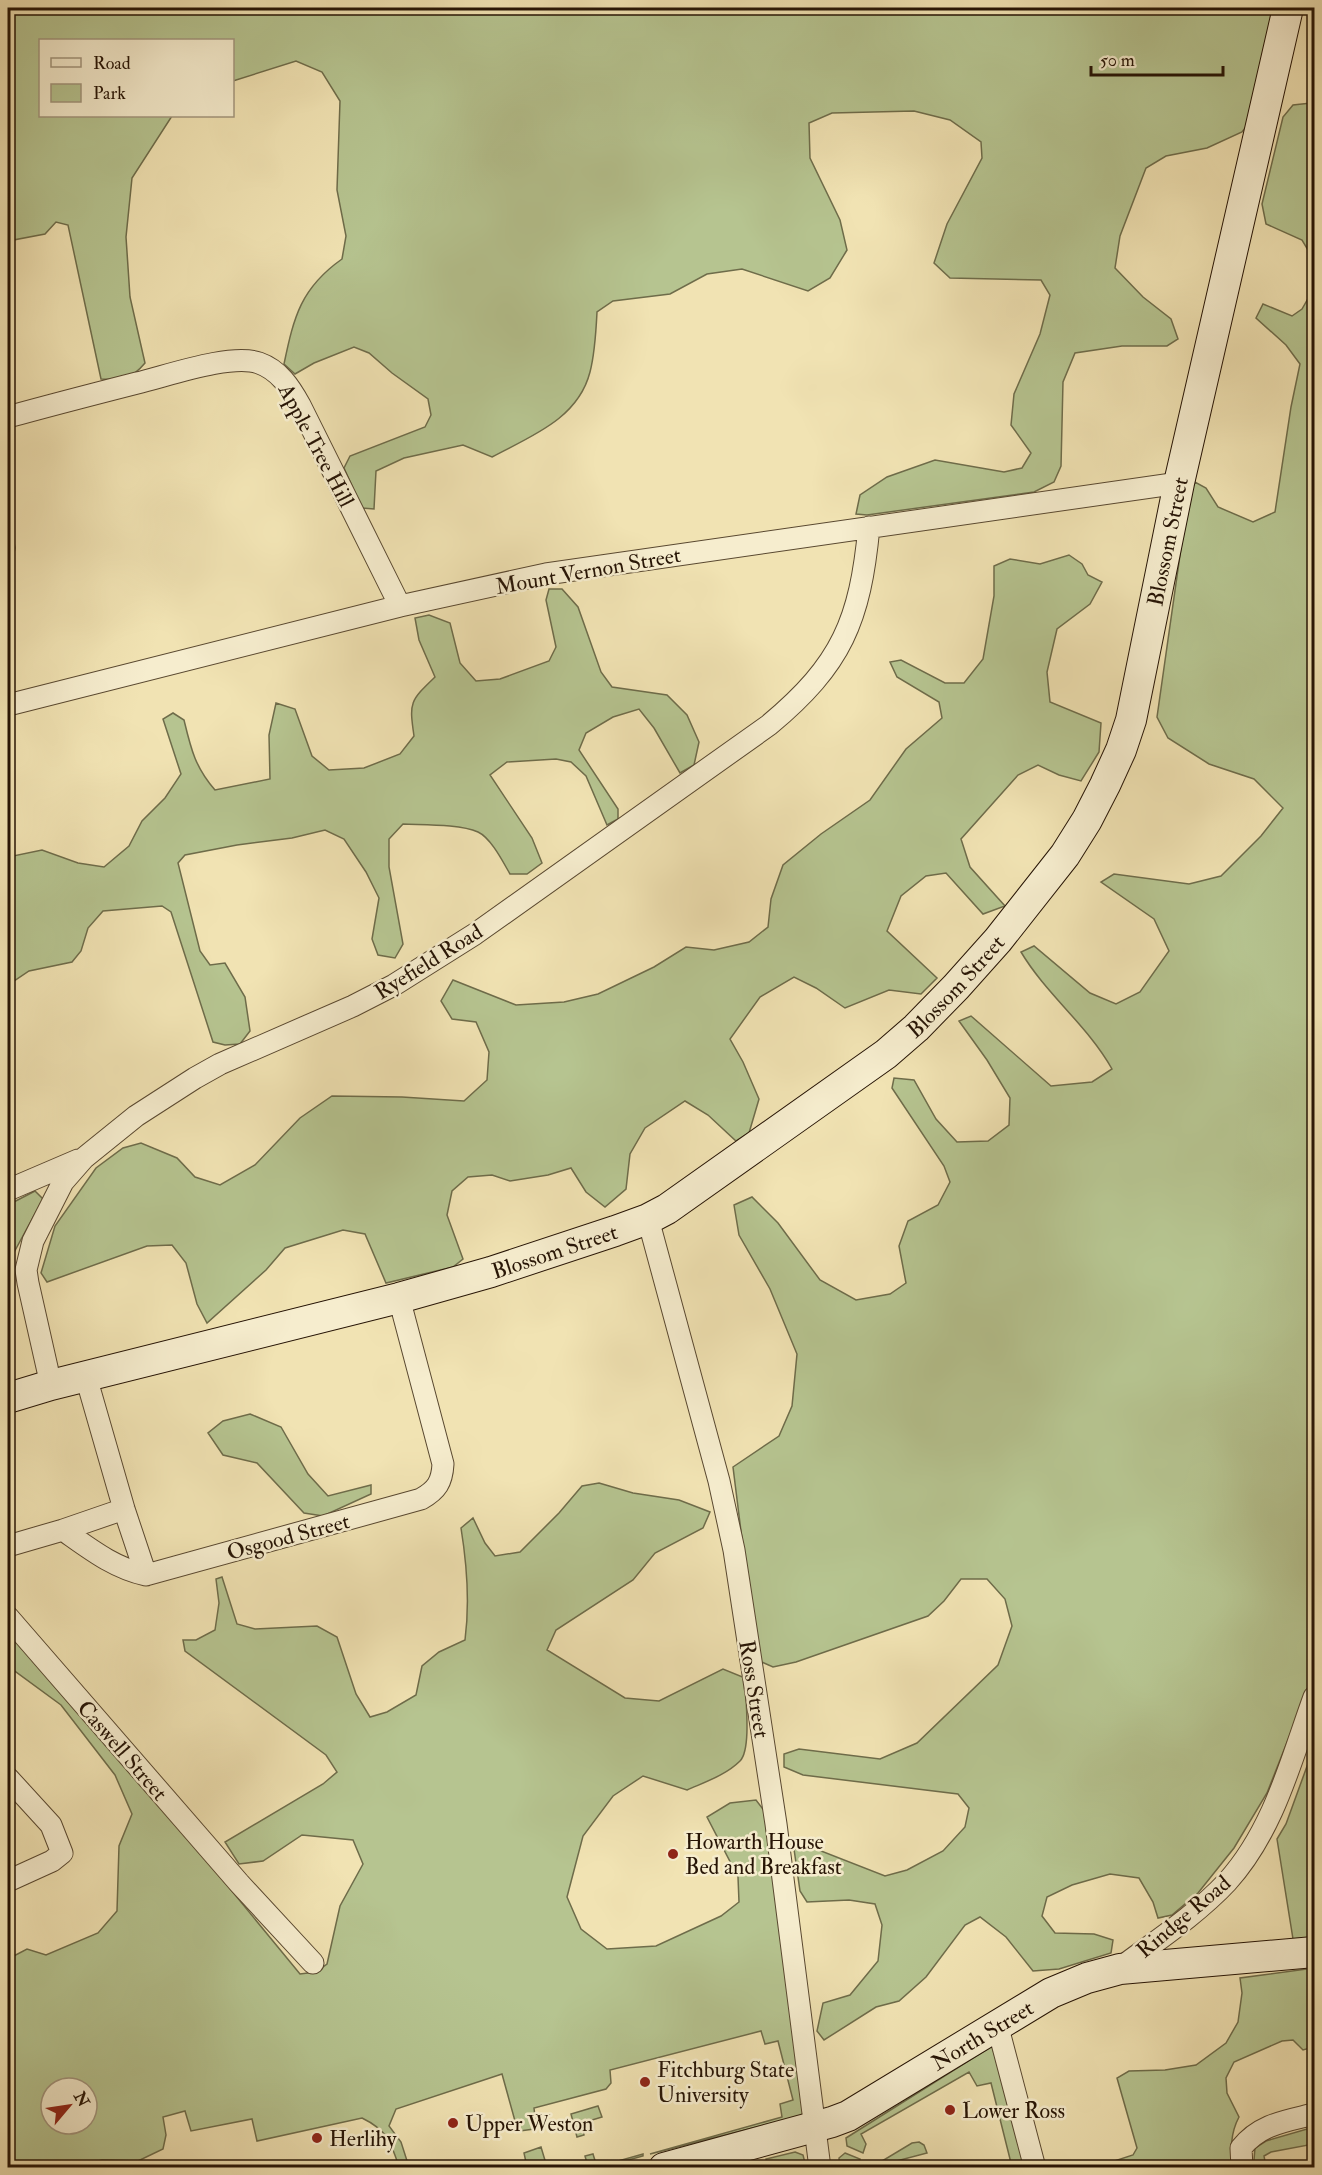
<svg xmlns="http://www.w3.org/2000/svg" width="1322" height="2175" font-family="'IM FELL Double Pica',serif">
<rect width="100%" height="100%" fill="#f1e3b3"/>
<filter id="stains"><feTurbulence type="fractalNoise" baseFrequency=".00333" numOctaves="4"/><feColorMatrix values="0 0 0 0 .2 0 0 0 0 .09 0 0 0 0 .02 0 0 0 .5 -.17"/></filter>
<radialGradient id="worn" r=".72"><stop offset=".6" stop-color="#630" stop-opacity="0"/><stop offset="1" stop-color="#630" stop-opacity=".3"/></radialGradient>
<!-- green -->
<path fill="#b6c490" stroke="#6e6c4a" stroke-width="1.5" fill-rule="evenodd" d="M 8,8 L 1276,8 L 1253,118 L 1242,132 L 1207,148 L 1166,156 L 1146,168 L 1120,236 L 1115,268 L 1143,297 L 1171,319 L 1178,339 L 1167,346 L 1122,346 L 1075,353 L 1063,382 L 1061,466 L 1054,482 L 1034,492 L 867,515 L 856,514 L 860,495 L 887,477 L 935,460 L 1004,472 L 1022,468 L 1031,453 L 1011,425 L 1014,394 L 1040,334 L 1050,295 L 1041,280 L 950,278 L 934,263 L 947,224 L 982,158 L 981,142 L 950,120 L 914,111 L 832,113 L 809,123 L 810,158 L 840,220 L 847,250 L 830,278 L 808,291 L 742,269 L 707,274 L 670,294 L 613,301 L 597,312 C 596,332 595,353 590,372 C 578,419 531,436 492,457 L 463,445 L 404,458 L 376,471 L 374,509 L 362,508 L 344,468 L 350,456 L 425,427 L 431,415 L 428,399 L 392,373 L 369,353 L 354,347 L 314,363 L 295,374 L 284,364 C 294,316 301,288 342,259 L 346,236 L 337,190 L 340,101 L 322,72 L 296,61 L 233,81 L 232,40 L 40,40 L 40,116 L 172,116 L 132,178 L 126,237 L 130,297 L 145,363 C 131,380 121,380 101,379 L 68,225 L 56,222 L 45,234 L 8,241 Z
M 1311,103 L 1314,105 L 1314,260 L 1302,240 L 1266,224 L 1262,204 L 1283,117 L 1293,105 Z
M 1314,288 L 1314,1674 L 1267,1793 L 1234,1848 L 1198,1893 L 1172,1915 L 1158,1918 L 1153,1902 L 1139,1878 L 1110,1874 L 1072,1885 L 1047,1897 L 1042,1916 L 1055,1933 L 1094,1934 L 1113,1940 L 1111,1953 L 1059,1969 L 1033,1971 L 1006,1937 L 980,1917 L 965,1925 L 926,1977 L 899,2001 L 876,2007 L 824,2040 L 817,2031 L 823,2003 L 850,1995 L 878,1961 L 882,1925 L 875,1904 L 849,1900 L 807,1902 L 800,1891 L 794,1849 L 811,1847 L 885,1876 L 907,1870 L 943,1851 L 965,1827 L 969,1808 L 958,1794 L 803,1775 L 784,1767 L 784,1754 L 799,1749 L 880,1759 L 917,1743 L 998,1665 L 1012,1626 L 1005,1599 L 987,1579 L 961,1579 L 944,1601 L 928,1616 L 796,1662 L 773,1667 L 757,1660 L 733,1467 L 779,1436 L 792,1406 L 797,1354 L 770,1289 L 739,1235 L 734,1205 L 752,1197 L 778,1223 L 820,1280 L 856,1300 L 890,1294 L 906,1283 L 899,1246 L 908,1221 L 938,1205 L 950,1182 L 944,1166 L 892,1088 L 894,1078 L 914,1080 L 936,1119 L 957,1142 L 988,1141 L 1009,1125 L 1010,1098 L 987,1060 L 959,1021 L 971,1016 L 1051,1086 L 1092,1082 L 1112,1069 C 1088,1026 1046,994 1021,952 L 1034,946 L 1090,993 L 1116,1004 L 1140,992 L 1169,951 L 1154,919 L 1101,882 L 1114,874 L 1189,884 L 1221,876 L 1261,836 L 1283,808 L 1254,779 L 1209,764 L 1168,738 L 1157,717 L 1188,499 L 1195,482 L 1206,488 L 1218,507 L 1253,522 L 1275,512 L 1291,407 L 1300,364 L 1286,345 L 1256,318 L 1263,304 L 1292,316 L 1302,309 Z
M 8,508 L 15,548 L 12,563 L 8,567 Z
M 1069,555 L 1082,564 L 1088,575 L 1102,582 L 1090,604 L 1057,629 L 1047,672 L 1050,702 L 1101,723 L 1099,752 L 1081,781 L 1059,775 L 1038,765 L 1018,775 L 961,839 L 970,867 L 1005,906 L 983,914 L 946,873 L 926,876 L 901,896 L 887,931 L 937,978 L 921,994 L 889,990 L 845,1008 L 816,988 L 794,977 L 760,997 L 730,1039 L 743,1062 L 759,1099 L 749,1133 L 736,1141 L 708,1115 L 685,1101 L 645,1128 L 630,1154 L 626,1189 L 605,1207 L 586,1192 L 571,1168 L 548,1175 L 510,1181 L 492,1175 L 468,1177 L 452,1191 L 447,1215 L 463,1259 L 453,1267 L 386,1283 L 365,1234 L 343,1230 L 285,1248 L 266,1270 L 207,1323 L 197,1304 L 186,1263 L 172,1245 L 147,1246 L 47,1282 L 41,1273 L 55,1226 L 96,1168 L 123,1148 L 141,1143 L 177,1158 L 195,1177 L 220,1185 L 255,1165 L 300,1118 L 332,1096 L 402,1097 L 464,1101 L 487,1080 L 489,1052 L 476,1022 L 452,1019 L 441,1001 L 453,980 L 516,1005 L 564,1002 L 598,994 L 654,967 L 686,947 L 714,950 L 749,942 L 768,927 L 771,899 L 783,865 L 821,834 L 870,800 L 906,749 L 942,718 L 939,702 L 897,677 L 890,662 L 901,660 L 945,683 L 964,683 L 983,659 L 994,596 L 994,566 L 1010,559 L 1040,564 Z
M 549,589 L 562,589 L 578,607 L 601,672 L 612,687 L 667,695 L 687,715 L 699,742 L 694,765 L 680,773 L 654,728 L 639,709 L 613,717 L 586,733 L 579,750 L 618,809 L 618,819 L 607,825 L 586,776 L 571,762 L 556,759 L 507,762 L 490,775 L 532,838 L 542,863 L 527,874 L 510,874 C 503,862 491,838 478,832 C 460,824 424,825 403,824 L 389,839 L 389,867 L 403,944 L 395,958 L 378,955 L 372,939 L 379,898 L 366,872 L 344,839 L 325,830 L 292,838 L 237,845 L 185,855 L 178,863 L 200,951 L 210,965 L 225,963 L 245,997 L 250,1031 L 240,1044 L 225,1045 L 213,1042 L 171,912 L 162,906 L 103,911 L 88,928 L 81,951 L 72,962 L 29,971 L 8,985 L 8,857 L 42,850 L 78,863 L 104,867 L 129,846 L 142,821 L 165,798 L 181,774 L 163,719 L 173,713 L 184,720 C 191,749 195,767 215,790 L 270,779 L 269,735 L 276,703 L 295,709 L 312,756 L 329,770 L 364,768 L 400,754 L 414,736 C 409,702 410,701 435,677 L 419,640 L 415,618 L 429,615 L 450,623 L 460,663 L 476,681 L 500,679 L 549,661 L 556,647 L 546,600 Z
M 35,1191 L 43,1199 L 12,1256 L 8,1259 L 8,1205 Z
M 250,1414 L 281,1427 L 308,1474 L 328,1496 L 371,1485 L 371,1494 L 323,1516 L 304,1513 L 257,1463 L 223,1455 L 208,1433 L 223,1421 Z
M 599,1483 L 633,1493 L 679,1500 L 710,1512 L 703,1528 L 655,1553 L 633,1580 L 556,1630 L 547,1650 L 625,1698 L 659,1701 L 723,1669 L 745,1678 C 745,1695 752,1749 740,1761 C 726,1775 705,1782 687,1790 L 643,1776 L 613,1796 L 583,1836 L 567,1897 L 581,1929 L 607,1949 L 656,1946 L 721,1916 L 739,1902 L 738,1877 L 707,1817 L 730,1803 L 756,1800 L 766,1813 L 804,2115 L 650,2154 L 782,2117 L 780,2104 L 793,2100 L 778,2041 L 765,2044 L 761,2031 L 610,2070 L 611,2083 L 606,2089 L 534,2108 L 536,2125 L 534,2129 L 520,2131 L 515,2121 L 502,2074 L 396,2109 L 389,2126 L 401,2142 L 409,2167 L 399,2167 C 391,2142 387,2130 362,2118 L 257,2141 L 252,2119 L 191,2131 L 185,2111 L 163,2117 L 166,2135 L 163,2149 L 138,2161 L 102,2160 L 69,2168 L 8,2167 L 8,1959 L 27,1949 L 46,1955 L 98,1933 L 117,1911 L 119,1846 L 132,1814 L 115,1775 L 61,1705 L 8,1666 L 8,1635 L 12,1634 L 167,1812 L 300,1974 L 316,1972 L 327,1964 L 340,1906 L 363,1864 L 353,1840 L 302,1835 L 263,1861 L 239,1864 L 225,1842 L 323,1784 L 337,1772 L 326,1755 L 185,1651 L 183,1640 L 196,1640 L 215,1630 L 219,1603 L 216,1579 L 222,1577 L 237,1624 L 255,1629 L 317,1626 L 337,1637 L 356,1694 L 370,1717 L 387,1712 L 416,1695 L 422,1666 L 439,1652 L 465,1640 C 470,1602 467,1565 461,1528 L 473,1518 L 485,1543 L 495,1556 L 520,1552 L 559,1513 L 582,1486 ZM 51,2088 L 87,2088 L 87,2124 L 51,2124 Z
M 1314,1747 L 1314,1919 L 1313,1937 L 1293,1939 L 1277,1839 L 1286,1824 Z
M 1314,1968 L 1314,2012 L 1310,2019 L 1312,2032 L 1310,2048 L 1303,2050 L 1293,2040 L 1282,2041 L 1234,2062 L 1226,2078 L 1227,2093 L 1239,2117 C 1230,2134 1231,2149 1232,2167 L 1093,2168 L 1133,2155 L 1137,2148 L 1117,2078 L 1129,2071 L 1165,2070 L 1196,2065 L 1226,2043 L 1238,2022 L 1242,1993 L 1240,1978 Z
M 992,2046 L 1026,2167 L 1012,2167 L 991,2083 L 977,2086 L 969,2072 L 861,2134 L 866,2144 L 863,2153 L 847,2146 L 846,2138 Z
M 598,2106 L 602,2117 L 582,2123 L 584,2135 L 577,2137 L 571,2114 Z
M 1314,2127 L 1314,2144 L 1271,2152 L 1264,2156 L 1266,2167 L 1256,2167 L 1254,2160 L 1255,2148 L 1266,2141 Z
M 919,2142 L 924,2145 L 927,2153 L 889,2163 L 882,2161 L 912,2143 Z
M 541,2147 L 547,2167 L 527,2167 L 524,2153 Z
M 795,2152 L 803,2155 L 806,2167 L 768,2167 L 766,2159 Z
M 845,2153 L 860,2159 L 855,2167 L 840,2167 L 839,2158 Z
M 593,2154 L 597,2167 L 643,2154 L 643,2156 L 603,2167 L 588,2167 L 585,2156 Z"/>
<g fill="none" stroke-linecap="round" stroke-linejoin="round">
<!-- street casing -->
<g stroke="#594830" stroke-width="23">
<path id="street" d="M 8,417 C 51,405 94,394 137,383 C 167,376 231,353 259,363 C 279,370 290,387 300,405 L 400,606
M 8,705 L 400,606 L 546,574 L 1179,483
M 8,1190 L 78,1160
M 648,1219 L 719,1481 L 734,1550 L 776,1824 L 820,2168
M 86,1377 L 124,1509 L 146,1575 L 421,1499 C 437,1490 442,1482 443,1464 L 399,1298
M 51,1385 L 28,1283 L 26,1270 L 33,1241 L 63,1182 L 84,1158 L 136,1116 L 195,1078 L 220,1064 L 353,1006 L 394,985 L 475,934 L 769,725 C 842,664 860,621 869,527
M 63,1530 L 124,1509
M 8,1546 L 63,1530 C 90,1549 114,1568 146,1575
M 8,1617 L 239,1883 L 313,1963
M 8,1778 L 51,1825 L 62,1853 L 52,1861 L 8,1881
M 1120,1968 C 1156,1941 1196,1915 1227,1882 C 1274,1830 1291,1760 1314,1697
M 997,2024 L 1035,2168
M 1242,2168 L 1241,2148 C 1260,2124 1286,2121 1314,2114"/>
</g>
<!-- secondary casing -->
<g stroke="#261405" stroke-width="32">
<g id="secondary">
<path id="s1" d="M 8,1398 L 51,1385 L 399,1298 L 491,1272 L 615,1231 L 648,1219 L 667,1209 L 886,1054 L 916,1028 L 956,987 L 998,940 L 1065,855 L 1087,820 L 1105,785 L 1121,750 L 1131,720 L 1179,483 L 1288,8"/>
<path id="s2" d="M 664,2168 L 832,2122 L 848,2116 L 1051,1993 L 1087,1978 L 1120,1969 L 1314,1952"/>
</g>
</g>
<!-- street -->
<use href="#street" stroke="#f6edce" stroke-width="21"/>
<!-- secondary -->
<use href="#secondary" stroke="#f6edce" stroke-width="30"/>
</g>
<!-- markers -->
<g fill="#8f2418" stroke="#f6edce" stroke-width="2">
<circle cx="673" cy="1854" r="6"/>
<circle cx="645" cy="2082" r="6"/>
<circle cx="950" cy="2110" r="6"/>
<circle cx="453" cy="2123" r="6"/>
<circle cx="317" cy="2138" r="6"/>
</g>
<g text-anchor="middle" stroke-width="5" stroke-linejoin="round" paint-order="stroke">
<!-- street labels -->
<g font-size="22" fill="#261405" stroke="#f6edce">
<text transform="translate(317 445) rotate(62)" y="8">Apple Tree Hill</text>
<text dy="8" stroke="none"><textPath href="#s1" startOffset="1556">Blossom Street</textPath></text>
<text transform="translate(588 570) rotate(-10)" y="8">Mount Vernon Street</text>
<text transform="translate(428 961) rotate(-32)" y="8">Ryefield Road</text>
<text dy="8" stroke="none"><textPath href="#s1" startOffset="1052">Blossom Street</textPath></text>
<text dy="8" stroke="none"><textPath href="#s1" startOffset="566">Blossom Street</textPath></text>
<text transform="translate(288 1536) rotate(-15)" y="8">Osgood Street</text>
<text transform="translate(755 1689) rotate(81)" y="8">Ross Street</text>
<text transform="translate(123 1750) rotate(49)" y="8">Caswell Street</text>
<text transform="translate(1183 1916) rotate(-40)" y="8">Rindge Road</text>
<text dy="8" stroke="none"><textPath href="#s2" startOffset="348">North Street</textPath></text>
</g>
<!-- poi labels -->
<g font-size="22" fill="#261405" stroke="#f6edce" text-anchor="start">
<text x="685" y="1849">Howarth House<tspan x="685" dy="25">Bed and Breakfast</tspan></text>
<text x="657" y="2077">Fitchburg State<tspan x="657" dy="25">University</tspan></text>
<text x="962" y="2118">Lower Ross</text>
<text x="465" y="2131">Upper Weston</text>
<text x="329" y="2146">Herlihy</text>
</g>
</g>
<!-- margin -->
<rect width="1322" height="2175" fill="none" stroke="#f1e3b3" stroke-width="30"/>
<rect x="9" y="9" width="1304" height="2157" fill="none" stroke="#261405" stroke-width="3"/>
<rect x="15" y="15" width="1292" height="2145" fill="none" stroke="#261405" stroke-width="1.5"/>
<!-- legend -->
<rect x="39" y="39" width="195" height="78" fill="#f6edce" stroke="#a3967e" stroke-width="1.5"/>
<rect x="51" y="58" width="30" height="9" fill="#f6edce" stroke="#a3967e" stroke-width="1.5"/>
<text x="93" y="69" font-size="18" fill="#261405">Road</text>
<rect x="51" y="84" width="30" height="18" fill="#b6c490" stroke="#a3967e" stroke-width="1.5"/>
<text x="93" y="99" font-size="18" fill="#261405">Park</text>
<!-- north arrow -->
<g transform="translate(69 2106) rotate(61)"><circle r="28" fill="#f6edce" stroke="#a3967e" stroke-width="1.5"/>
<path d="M0-4.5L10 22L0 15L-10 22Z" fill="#8f2418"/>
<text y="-9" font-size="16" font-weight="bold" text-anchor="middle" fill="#261405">N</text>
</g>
<!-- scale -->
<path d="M1091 66v9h132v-9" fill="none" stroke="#261405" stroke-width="3"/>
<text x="1100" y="66" font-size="18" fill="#261405" stroke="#f6edce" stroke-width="4.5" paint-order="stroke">50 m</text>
<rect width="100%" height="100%" filter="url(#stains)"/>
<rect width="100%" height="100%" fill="url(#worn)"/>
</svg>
